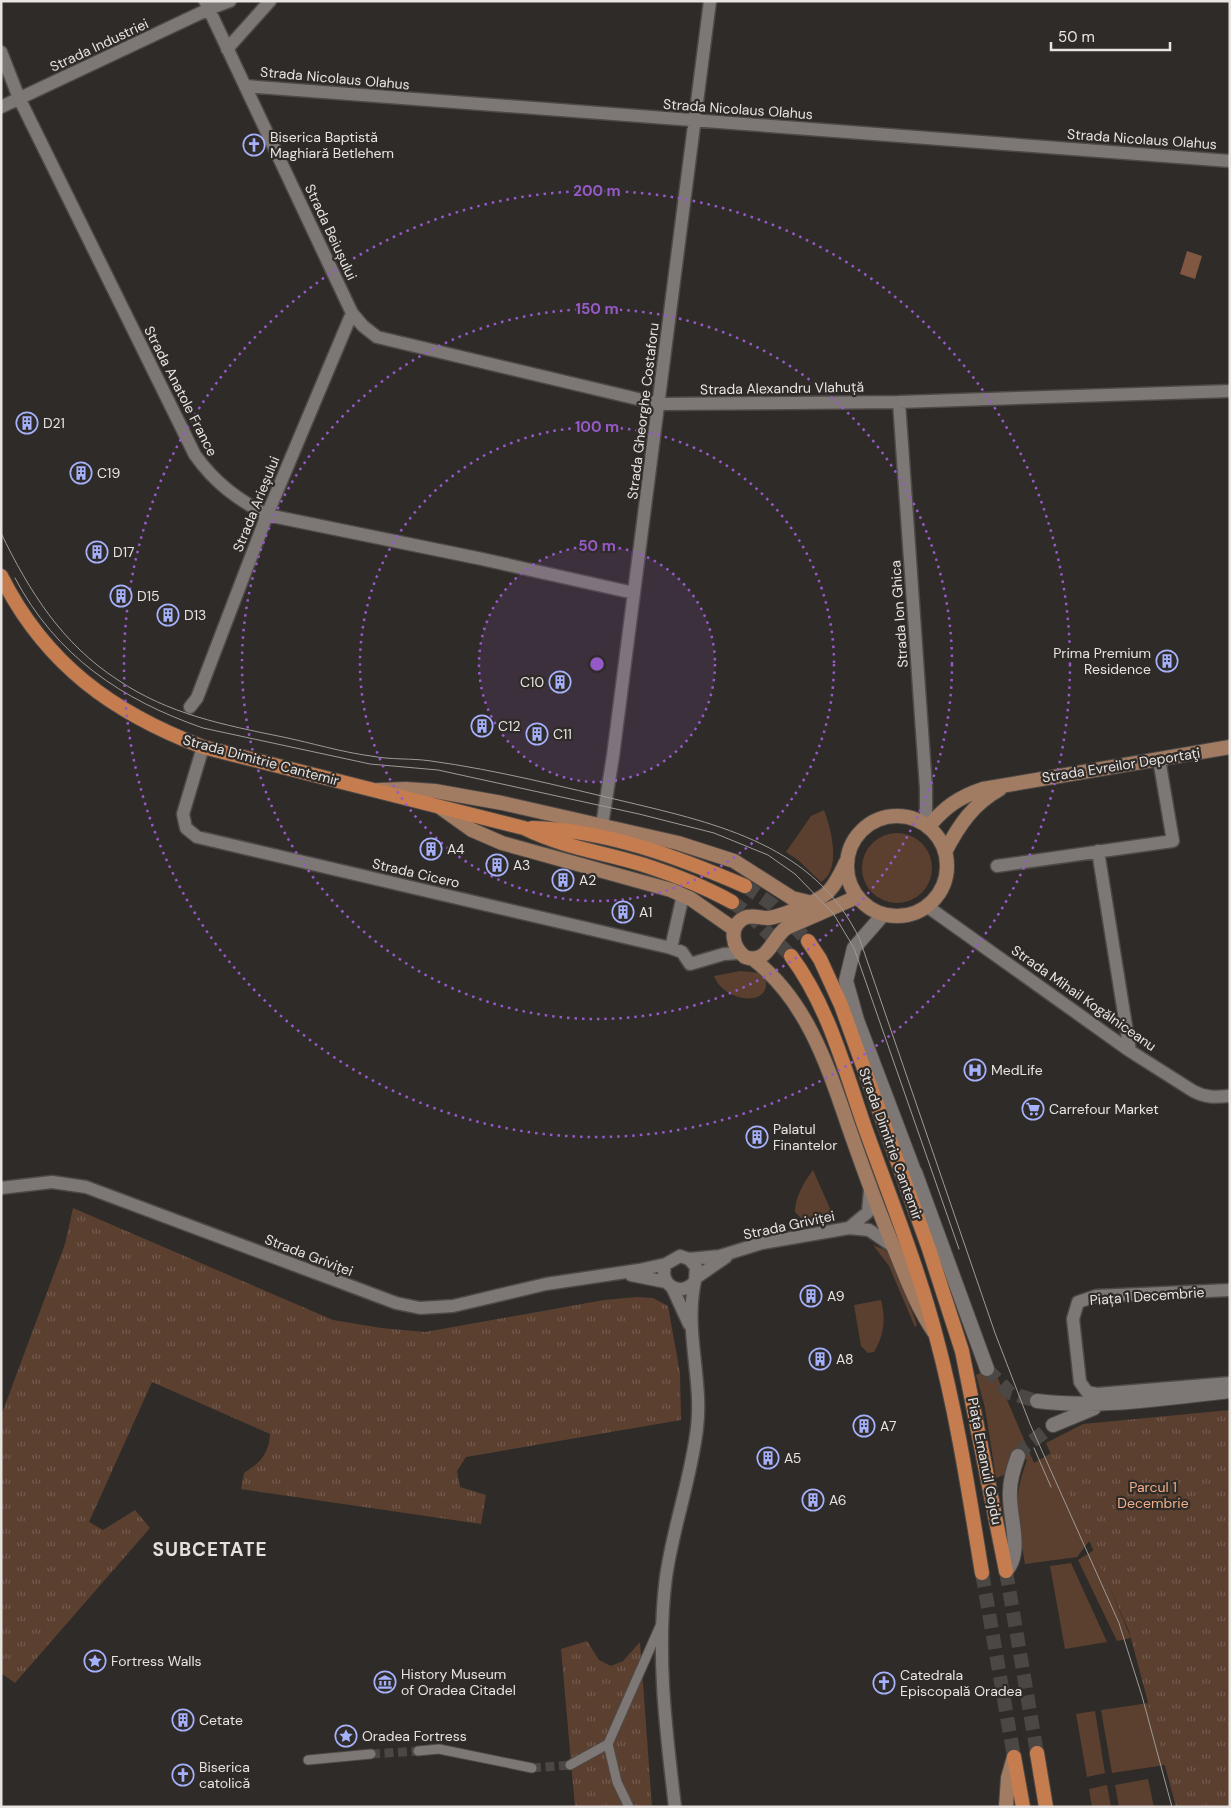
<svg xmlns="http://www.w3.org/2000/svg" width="1231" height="1808" font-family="'DM Sans',sans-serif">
<defs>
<pattern id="park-tufts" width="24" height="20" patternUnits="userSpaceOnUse" patternTransform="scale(1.25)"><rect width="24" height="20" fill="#5b4030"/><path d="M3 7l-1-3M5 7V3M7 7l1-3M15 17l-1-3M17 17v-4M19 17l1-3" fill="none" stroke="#735b4e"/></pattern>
</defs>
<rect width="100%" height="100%" fill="#2f2b28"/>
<!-- grass -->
<path fill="#5b4030" d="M 824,810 C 831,828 842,870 821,882 L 798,860 L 786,852 L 811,816 Z
M862 868a35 35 0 1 1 70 0a35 35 0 1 1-70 0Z
M 740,971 L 761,973 L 766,982 C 768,1008 723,1001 714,976 Z
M 813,1170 L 832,1213 L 831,1217 L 806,1223 L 795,1212 C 795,1197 804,1182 813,1170 Z
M 873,1245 L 885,1250 L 891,1257 L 917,1325 L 915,1327 L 889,1266 Z
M 881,1300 C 886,1319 884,1335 874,1352 L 868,1353 L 861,1346 L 854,1305 Z
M 993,1367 L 1034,1463 L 1051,1453 L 1090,1540 L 1077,1557 L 1025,1564 C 1018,1521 1011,1503 1027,1460 L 1012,1452 L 1004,1475 L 996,1478 L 985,1408 L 976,1375 Z
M 1094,1550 L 1131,1638 L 1117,1641 L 1078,1560 Z
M 1071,1563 L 1107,1642 L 1065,1649 L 1050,1566 Z
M 1149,1703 L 1165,1765 L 1112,1773 L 1101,1710 Z
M 1095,1711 L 1105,1773 L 1087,1777 L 1076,1714 Z
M 1148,1779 L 1154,1807 L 1119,1807 L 1115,1785 Z
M 1107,1785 L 1111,1807 L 1092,1807 L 1089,1789 Z"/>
<!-- park -->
<path fill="url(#park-tufts)" d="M 73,1208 L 333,1320 L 381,1328 L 425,1332 L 604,1300 L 637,1297 L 653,1298 L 668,1306 L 680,1373 L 681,1420 L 466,1457 L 457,1471 L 460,1487 L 486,1495 L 481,1524 L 241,1489 L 244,1473 C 260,1463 269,1454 270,1434 L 152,1382 L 89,1522 L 103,1530 L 135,1510 L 150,1528 L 15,1683 L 1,1673 L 1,1416 L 65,1244 Z
M 1230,1410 L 1230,1807 L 1176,1807 L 1129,1631 L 1046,1443 L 1083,1424 Z
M 587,1641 L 599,1660 L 611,1666 L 623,1661 L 640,1642 L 652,1807 L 575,1807 L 561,1649 Z"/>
<!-- water -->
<path fill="#805740" d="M 1187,251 L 1202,256 L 1195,279 L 1180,274 Z"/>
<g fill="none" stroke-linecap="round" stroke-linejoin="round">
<!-- pedestrian-tunnel -->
<path stroke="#4b4744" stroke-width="9" stroke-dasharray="9 4.5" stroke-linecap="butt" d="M 371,1754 L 418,1751
M 532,1768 L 570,1765"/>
<!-- tertiary-tunnel -->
<path stroke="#4b4744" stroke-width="14" stroke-dasharray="14 7" stroke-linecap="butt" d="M 987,1369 L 1010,1393 L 1037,1401
M 1018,1456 L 1025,1447 L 1053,1425"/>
<!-- primary-tunnel -->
<path stroke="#4b4744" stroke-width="14" stroke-dasharray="14 7" stroke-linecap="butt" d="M 745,886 L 773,905 L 808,941
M 732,902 L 750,915 L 791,956
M 1006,1571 L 1037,1753
M 982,1573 L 1014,1757"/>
<!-- pedestrian casing -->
<g stroke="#4d4947" stroke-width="11">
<path id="pedestrian" d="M 608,1744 L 617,1782 L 629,1807
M 418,1751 L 439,1749 L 532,1768
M 308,1760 L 371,1754
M 570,1765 L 608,1744 L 660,1626"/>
</g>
<!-- minor casing -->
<g stroke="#4d4947" stroke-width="15">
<path id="minor" d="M 205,1 L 352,313 L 363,326 L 377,337 L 659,404 L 899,402 L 1230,391
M 227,49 L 270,1
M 1,52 L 19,98 L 195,455 C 215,483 237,499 267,515 L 482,559 L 634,593
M 245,86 L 1230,161
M 1,107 L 209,9 L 230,1
M 899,402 L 926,788 L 926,825
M 190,707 L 197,698 L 267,515 L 352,313
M 203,747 L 183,814 L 186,828 L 197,837 L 671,948 L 682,952 L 690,964 L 724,954 L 740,953
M 602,825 L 613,756 L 710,1
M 1098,851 L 1130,1051
M 997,866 L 1173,841 L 1159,759
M 928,907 L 1130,1051 L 1193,1091 C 1206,1098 1216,1097 1230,1096
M 671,948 L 683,895
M 1,1188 L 52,1182 L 86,1187 L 340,1282 L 396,1303 L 420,1308 L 453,1306 L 546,1284 L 639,1270 L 666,1264 L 680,1256 L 689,1259 L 696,1267 L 695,1281 C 681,1299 657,1284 666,1264
M 849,1228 L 868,1212 L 870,1190
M 689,1259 L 720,1256 L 762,1243 L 849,1228 L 869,1230 L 894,1247
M 631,1275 L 666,1282
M 697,1277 L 726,1257
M 672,1287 L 689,1324
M 1230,1290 L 1096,1296 L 1078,1302 L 1073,1319 L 1080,1382 L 1087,1392 L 1097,1394 L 1230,1383
M 675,1807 C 666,1731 656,1653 666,1577 C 673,1527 691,1479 697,1428 C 703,1379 684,1331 695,1281"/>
</g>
<!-- tertiary casing -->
<g stroke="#4d4947" stroke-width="16">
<path id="tertiary" d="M 882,916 L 854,948 L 846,981 L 857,1020 L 913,1168 L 909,1193
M 915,1172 L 987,1369
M 1037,1401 C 1102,1409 1165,1398 1230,1391
M 1053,1425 L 1094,1408
M 1006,1571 C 1024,1550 1008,1516 1010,1491 C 1010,1479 1014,1467 1018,1456"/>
</g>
<!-- secondary casing -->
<g stroke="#4d4947" stroke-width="16">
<path id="secondary" d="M 379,790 L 406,789 L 435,791 L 502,803 L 678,843 L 734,861 L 792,898 L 808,902
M 441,808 L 472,830 L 502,843 L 671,890 L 691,899 L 734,929
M847 866a50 50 0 1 1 100 0a50 50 0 1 1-100 0Z
M 929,826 C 945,807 959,797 983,789 L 1230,747
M 945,852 C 959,825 973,804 1000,789
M 846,862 C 841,873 836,884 828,892 C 821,900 778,918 767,918 C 759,918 752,914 744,918 C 728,927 732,947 745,957 C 768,965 771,939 786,928 L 857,897
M 753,959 C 807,1000 828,1067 849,1128 C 864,1171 879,1212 896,1253 C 907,1280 917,1307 934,1332
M 1006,1807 L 1008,1778 L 1014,1757"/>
</g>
<!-- primary casing -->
<g stroke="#4d4947" stroke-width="16">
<path id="primary" d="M 1,576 C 45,664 113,713 203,747 L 524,828 C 565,848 602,852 644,865 C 675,875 705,887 732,902
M 532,828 C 606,830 678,857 745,886
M 808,941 L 820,959 L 841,1005 L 929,1249 L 962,1351 L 1006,1571
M 791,956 C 828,1006 844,1067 864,1125 C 889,1195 917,1264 936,1336 C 957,1414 969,1494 982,1573
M 1037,1753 L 1046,1807
M 1014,1757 L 1023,1807"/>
</g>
<!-- pedestrian -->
<use href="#pedestrian" stroke="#7d7875" stroke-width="9"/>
<!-- minor -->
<use href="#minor" stroke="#7d7875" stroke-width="12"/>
<!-- tertiary -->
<use href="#tertiary" stroke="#7d7875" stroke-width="14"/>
<!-- secondary -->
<use href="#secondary" stroke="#a17b62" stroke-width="14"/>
<!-- primary -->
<use href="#primary" stroke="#c57d4f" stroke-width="14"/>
<!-- tram -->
<path stroke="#9d9a97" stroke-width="1" d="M 1,533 C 29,591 62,644 118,680 C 168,714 224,725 283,737 C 312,743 341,752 371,756 C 391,760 411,758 431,761 C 497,770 563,787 627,802 C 719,824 816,846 860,940 L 995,1333 L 1030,1424 L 1119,1623 L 1142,1696 L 1172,1807
M 15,578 C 56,656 122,700 203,728 L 370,764 L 438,770 L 639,814 L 714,833 L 768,855 L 795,874 L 833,913 L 854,948 L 959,1249
M 1034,1448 L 1051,1487"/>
</g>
<!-- distance rings -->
<circle cx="597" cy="664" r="118" fill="#965ac8" fill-opacity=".12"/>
<g fill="none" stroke="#965ac8" stroke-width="2.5" stroke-dasharray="2.5 5">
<circle cx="597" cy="664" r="118"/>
<circle cx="597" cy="664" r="237"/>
<circle cx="597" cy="664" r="355"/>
<circle cx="597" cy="664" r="473"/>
</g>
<!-- icons -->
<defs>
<g id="church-ring" transform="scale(1.125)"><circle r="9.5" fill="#2f2b28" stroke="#a6b1fc" stroke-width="1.5"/><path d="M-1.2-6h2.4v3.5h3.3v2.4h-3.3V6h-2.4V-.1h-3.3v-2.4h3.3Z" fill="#a6b1fc"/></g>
<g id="building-ring" transform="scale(1.125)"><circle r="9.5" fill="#2f2b28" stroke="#a6b1fc" stroke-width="1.5"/><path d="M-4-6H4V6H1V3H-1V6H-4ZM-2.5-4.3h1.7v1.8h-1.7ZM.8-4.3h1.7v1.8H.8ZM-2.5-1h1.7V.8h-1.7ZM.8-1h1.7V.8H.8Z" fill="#a6b1fc"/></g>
<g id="hospital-ring" transform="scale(1.125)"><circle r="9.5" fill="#2f2b28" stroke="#a6b1fc" stroke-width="1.5"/><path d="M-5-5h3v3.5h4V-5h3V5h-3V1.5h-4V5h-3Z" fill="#a6b1fc"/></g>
<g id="supermarket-ring" transform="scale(1.125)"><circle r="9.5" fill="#2f2b28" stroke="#a6b1fc" stroke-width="1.5"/><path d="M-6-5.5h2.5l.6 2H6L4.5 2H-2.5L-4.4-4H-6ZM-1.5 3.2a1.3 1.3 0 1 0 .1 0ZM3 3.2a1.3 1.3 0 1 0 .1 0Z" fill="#a6b1fc"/></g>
<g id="sight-ring" transform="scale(1.125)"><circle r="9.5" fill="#2f2b28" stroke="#a6b1fc" stroke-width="1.5"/><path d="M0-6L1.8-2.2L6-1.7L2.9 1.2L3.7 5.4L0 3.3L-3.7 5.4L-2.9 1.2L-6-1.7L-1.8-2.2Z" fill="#a6b1fc"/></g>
<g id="museum-ring" transform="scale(1.125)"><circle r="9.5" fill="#2f2b28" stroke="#a6b1fc" stroke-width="1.5"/><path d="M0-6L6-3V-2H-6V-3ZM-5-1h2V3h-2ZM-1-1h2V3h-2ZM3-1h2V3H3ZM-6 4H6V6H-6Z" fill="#a6b1fc"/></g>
</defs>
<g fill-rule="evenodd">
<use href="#church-ring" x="254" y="145"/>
<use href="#building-ring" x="27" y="423"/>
<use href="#building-ring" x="81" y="473"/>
<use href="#building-ring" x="97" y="552"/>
<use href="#building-ring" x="121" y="596"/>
<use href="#building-ring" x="168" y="615"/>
<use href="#building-ring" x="1167" y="661"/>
<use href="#building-ring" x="560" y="682"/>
<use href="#building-ring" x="482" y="726"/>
<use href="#building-ring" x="537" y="734"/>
<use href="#building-ring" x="431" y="849"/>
<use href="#building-ring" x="497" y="865"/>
<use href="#building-ring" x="563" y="880"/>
<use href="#building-ring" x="623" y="912"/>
<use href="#hospital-ring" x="975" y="1070"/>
<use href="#supermarket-ring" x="1033" y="1109"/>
<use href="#building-ring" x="757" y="1137"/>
<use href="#building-ring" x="811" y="1296"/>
<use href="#building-ring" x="820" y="1359"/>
<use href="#building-ring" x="864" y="1426"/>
<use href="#building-ring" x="768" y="1458"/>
<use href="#building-ring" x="813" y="1500"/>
<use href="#sight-ring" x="95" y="1661"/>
<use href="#museum-ring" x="385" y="1682"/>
<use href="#church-ring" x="884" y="1683"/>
<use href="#building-ring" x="183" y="1720"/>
<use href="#sight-ring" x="346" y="1736"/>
<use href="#church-ring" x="183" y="1775"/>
</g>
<g text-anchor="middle" stroke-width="4.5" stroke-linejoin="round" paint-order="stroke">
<!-- street labels -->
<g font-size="14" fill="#e7e4e2" stroke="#2f2b28">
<text transform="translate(99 45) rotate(-25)" y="5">Strada Industriei</text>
<text transform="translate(335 78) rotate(5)" y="5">Strada Nicolaus Olahus</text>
<text transform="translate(738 109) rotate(4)" y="5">Strada Nicolaus Olahus</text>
<text transform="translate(1142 139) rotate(4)" y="5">Strada Nicolaus Olahus</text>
<text transform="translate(331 232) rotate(65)" y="5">Strada Beiușului</text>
<text transform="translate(782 388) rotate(-1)" y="5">Strada Alexandru Vlahuță</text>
<text transform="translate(181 391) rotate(63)" y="5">Strada Anatole France</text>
<text transform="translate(643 411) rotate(-83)" y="5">Strada Gheorghe Costaforu</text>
<text transform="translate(256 504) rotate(-68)" y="5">Strada Arieșului</text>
<text transform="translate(899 614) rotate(-94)" y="5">Strada Ion Ghica</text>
<text transform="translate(261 760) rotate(15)" y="5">Strada Dimitrie Cantemir</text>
<text transform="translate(1121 765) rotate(-9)" y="5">Strada Evreilor Deportaţi</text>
<text transform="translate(416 873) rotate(13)" y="5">Strada Cicero</text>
<text transform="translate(1084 998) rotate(35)" y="5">Strada Mihail Kogălniceanu</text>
<text transform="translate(891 1144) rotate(70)" y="5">Strada Dimitrie Cantemir</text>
<text transform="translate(789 1225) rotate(-12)" y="5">Strada Griviței</text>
<text transform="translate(309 1255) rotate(21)" y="5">Strada Griviței</text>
<text transform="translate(1147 1296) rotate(-4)" y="5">Piața 1 Decembrie</text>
<text transform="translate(985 1461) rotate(79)" y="5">Piața Emanuil Gojdu</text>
</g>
<!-- poi labels -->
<g font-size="14" fill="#e7e4e2" stroke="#2f2b28" text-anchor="start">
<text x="270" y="142">Biserica Baptistă<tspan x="270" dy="16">Maghiară Betlehem</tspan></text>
<text x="43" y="428">D21</text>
<text x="97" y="478">C19</text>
<text x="113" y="557">D17</text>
<text x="137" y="601">D15</text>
<text x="184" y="620">D13</text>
<text x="1151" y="658" text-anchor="end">Prima Premium<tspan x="1151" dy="16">Residence</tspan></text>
<text x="544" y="687" text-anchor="end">C10</text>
<text x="498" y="731">C12</text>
<text x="553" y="739">C11</text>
<text x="447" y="854">A4</text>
<text x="513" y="870">A3</text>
<text x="579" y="885">A2</text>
<text x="639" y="917">A1</text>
<text x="991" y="1075">MedLife</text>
<text x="1049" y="1114">Carrefour Market</text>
<text x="773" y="1134">Palatul<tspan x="773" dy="16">Finantelor</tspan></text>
<text x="827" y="1301">A9</text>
<text x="836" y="1364">A8</text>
<text x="880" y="1431">A7</text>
<text x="784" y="1463">A5</text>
<text x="829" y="1505">A6</text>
<text x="111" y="1666">Fortress Walls</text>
<text x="401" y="1679">History Museum<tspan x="401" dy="16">of Oradea Citadel</tspan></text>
<text x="900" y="1680">Catedrala<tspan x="900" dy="16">Episcopală Oradea</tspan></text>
<text x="199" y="1725">Cetate</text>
<text x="362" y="1741">Oradea Fortress</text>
<text x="199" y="1772">Biserica<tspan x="199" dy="16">catolică</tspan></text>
</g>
<!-- park labels -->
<g font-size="14" fill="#f2ae88" stroke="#2f2b28">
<text x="1153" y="1492">Parcul 1<tspan x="1153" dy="16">Decembrie</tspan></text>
</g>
<!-- district labels -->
<g font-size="19" font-weight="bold" letter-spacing="1" fill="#e6e0dd" stroke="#2f2b28">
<text x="210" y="1556">SUBCETATE</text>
</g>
</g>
<circle cx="597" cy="664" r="8" fill="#965ac8" stroke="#2f2b28" stroke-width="2.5"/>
<g font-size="15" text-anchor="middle" font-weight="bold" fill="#965ac8" stroke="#2f2b28" stroke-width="4.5" stroke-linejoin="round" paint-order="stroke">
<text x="597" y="196">200 m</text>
<text x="597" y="314">150 m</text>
<text x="597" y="432">100 m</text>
<text x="597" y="551">50 m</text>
</g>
<!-- border -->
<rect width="1231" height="1808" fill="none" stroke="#e7e4e2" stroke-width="5"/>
<!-- scale -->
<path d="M1051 42v8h119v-8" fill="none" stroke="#e7e4e2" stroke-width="2.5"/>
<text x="1058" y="42" font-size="15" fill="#e7e4e2" stroke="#2f2b28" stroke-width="4" paint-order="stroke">50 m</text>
</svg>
